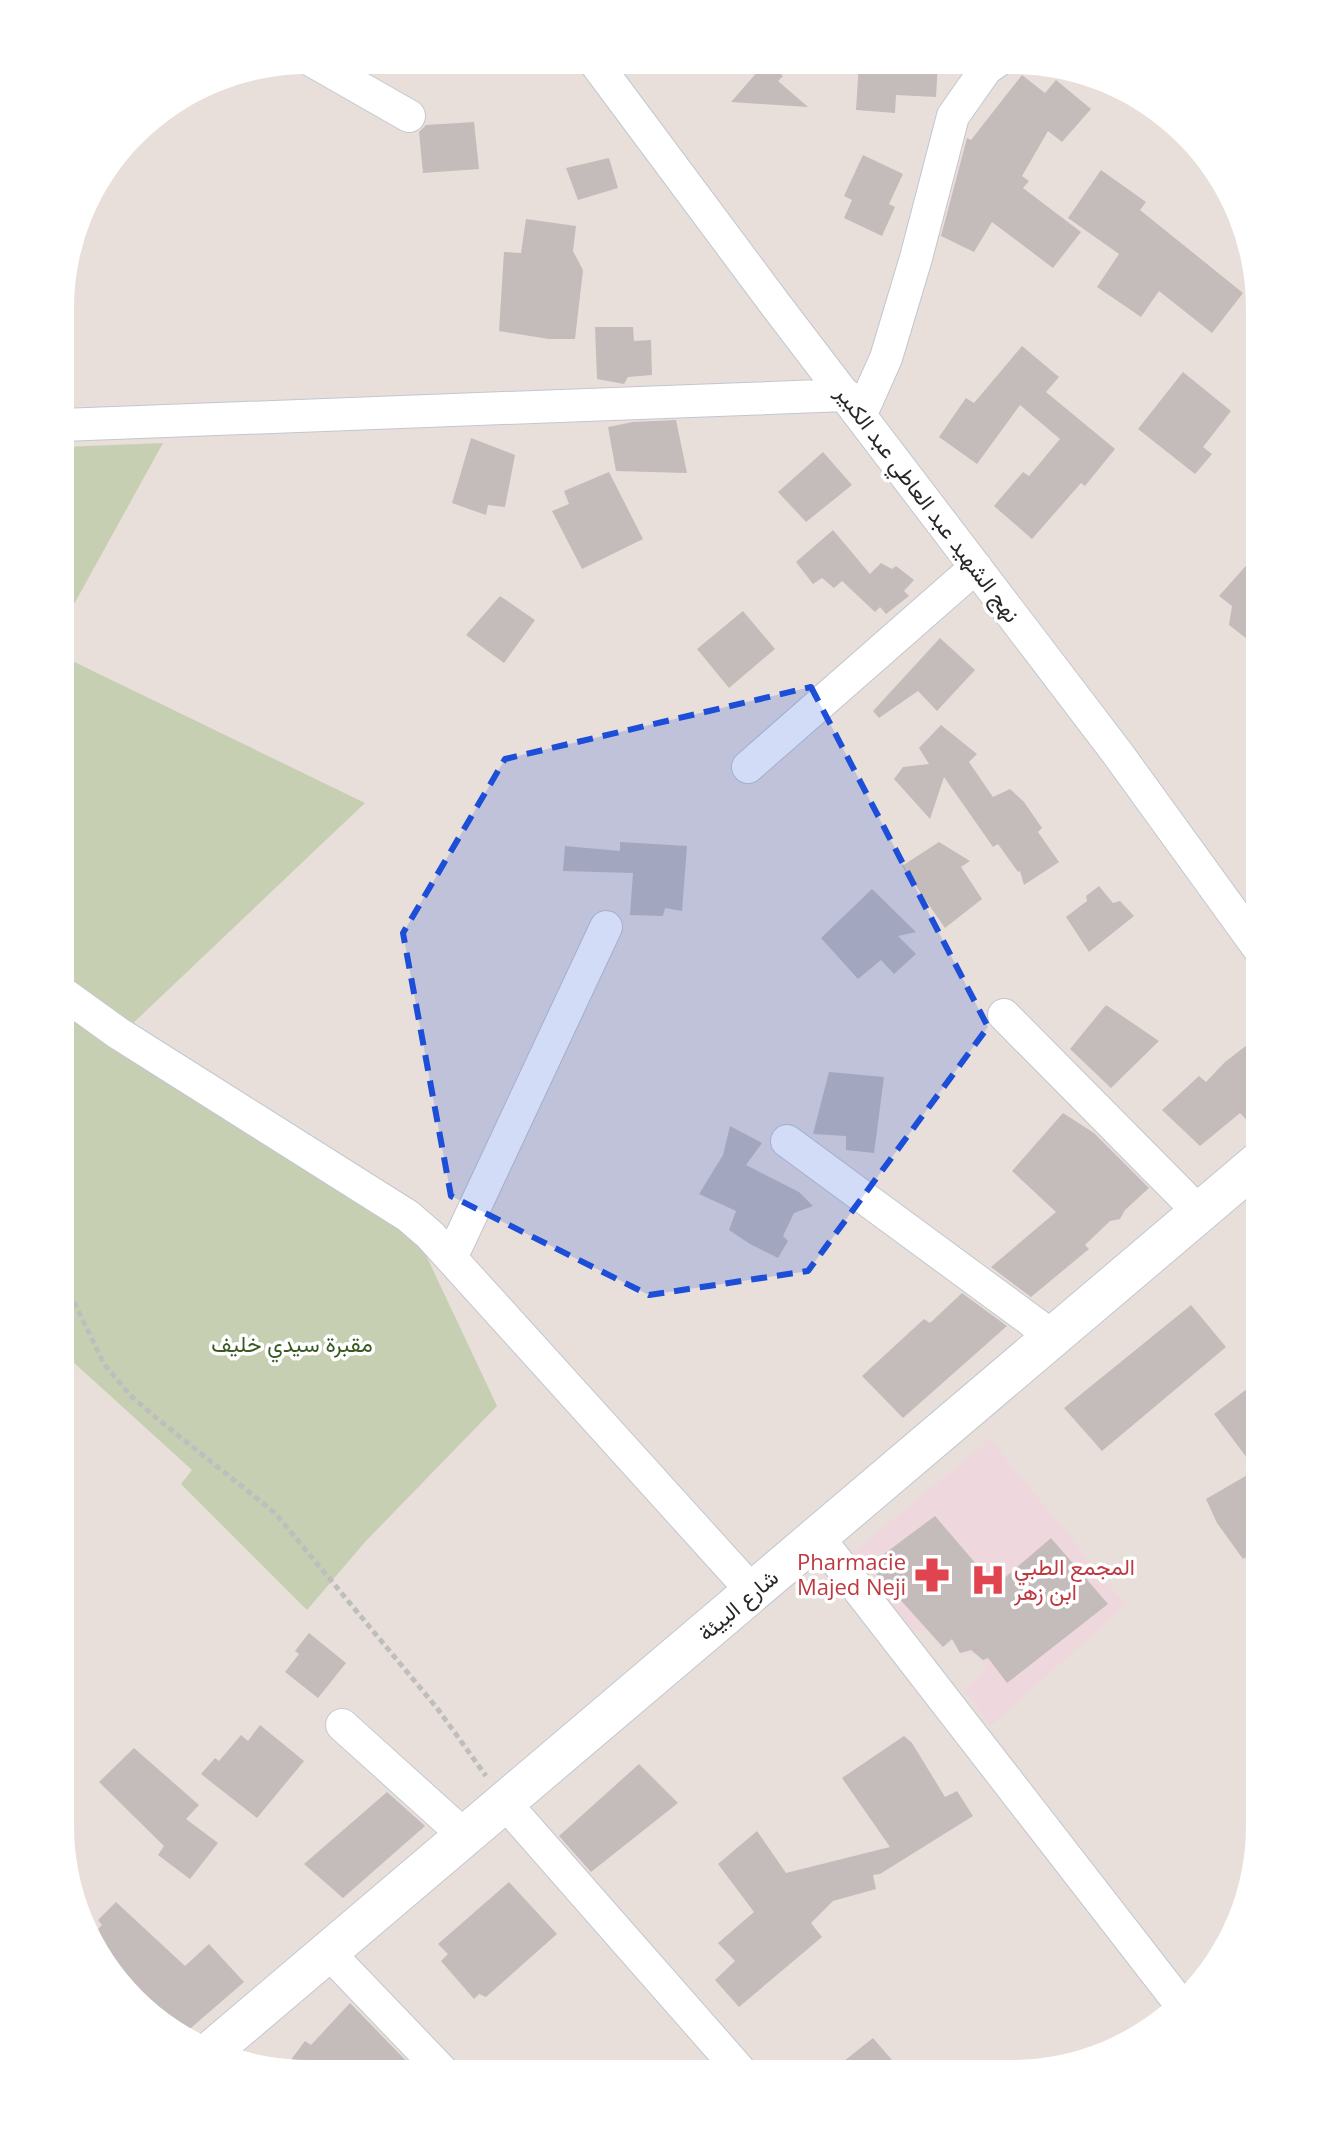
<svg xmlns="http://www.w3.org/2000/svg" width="1320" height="2134" font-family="'Open Sans',Vazirmatn,sans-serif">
<rect width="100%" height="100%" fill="#e8dfda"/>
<!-- medical -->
<path fill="#eed8dd" d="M 990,1439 L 1126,1605 L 991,1726 L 963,1689 L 987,1670 L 978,1655 L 960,1653 L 952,1640 L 941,1648 L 927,1630 L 915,1632 L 850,1555 Z"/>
<!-- cemetery -->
<path fill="#c7cfb3" d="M 163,443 L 62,626 L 62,447 Z
M 62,656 L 365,803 L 129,1027 L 61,979 Z
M 61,1010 L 416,1234 L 497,1406 L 365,1542 L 307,1610 L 181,1484 L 192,1470 L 61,1351 Z"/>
<!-- building -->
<path fill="#c3bcba" d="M 766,62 L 783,76 L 778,81 L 808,107 L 731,102 Z
M 859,62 L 938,62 L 936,97 L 896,95 L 895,113 L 856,110 Z
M 1022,75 L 1045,93 L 1056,80 L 1091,109 L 1062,142 L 1048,131 L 1022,176 L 1029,181 L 1023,188 L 1081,232 L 1053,268 L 992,222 L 974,252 L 941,236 L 967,138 L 971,140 Z
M 474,122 L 479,169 L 423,173 L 419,132 L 426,125 Z
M 863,155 L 903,174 L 889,204 L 895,207 L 882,236 L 844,218 L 852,200 L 844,196 Z
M 609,158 L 618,188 L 578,200 L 566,168 Z
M 1101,170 L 1146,202 L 1140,210 L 1243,293 L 1212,333 L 1159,291 L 1141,317 L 1097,287 L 1119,254 L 1068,218 Z
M 526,219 L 576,226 L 573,251 L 583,270 L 575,339 L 549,339 L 499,331 L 504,252 L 521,253 Z
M 595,327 L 633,327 L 634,341 L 651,340 L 652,375 L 628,377 L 624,384 L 597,379 Z
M 1022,346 L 1059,377 L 1046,392 L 1115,449 L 1085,486 L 1081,483 L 1032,539 L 994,506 L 1023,472 L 1029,476 L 1060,439 L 1020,405 L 977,464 L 939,437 L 966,398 L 974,403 Z
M 1183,372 L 1231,411 L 1203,447 L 1212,454 L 1195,474 L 1138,429 Z
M 676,420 L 687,473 L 616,471 L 608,427 L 633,422 Z
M 471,438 L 515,455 L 505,507 L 488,505 L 486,515 L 452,503 Z
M 823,452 L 852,485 L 806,522 L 778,492 Z
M 609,472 L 643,539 L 582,569 L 552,511 L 569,504 L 564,491 Z
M 833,530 L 870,574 L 881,563 L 892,569 L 896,566 L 914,580 L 904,591 L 909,596 L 886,614 L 880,607 L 875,612 L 842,581 L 834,588 L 822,578 L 813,584 L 796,562 Z
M 1260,550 L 1260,649 L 1229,625 L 1232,606 L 1219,596 Z
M 500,596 L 535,620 L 504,663 L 466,635 Z
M 743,611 L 775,649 L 729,688 L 697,649 Z
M 940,638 L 975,670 L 937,711 L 918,691 L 879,718 L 873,711 Z
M 941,725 L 977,754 L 969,762 L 993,797 L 1010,789 L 1024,802 L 1042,828 L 1038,832 L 1059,862 L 1024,885 L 1020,871 L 1018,872 L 998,844 L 993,847 L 944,777 L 930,819 L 894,779 L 903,767 L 929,764 L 919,748 Z
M 620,842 L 687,846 L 682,911 L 665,908 L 663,916 L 630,915 L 633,873 L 563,871 L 565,846 L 620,851 Z
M 939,842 L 970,861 L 961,867 L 982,899 L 945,928 L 902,866 Z
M 1099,886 L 1113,903 L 1120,901 L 1134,916 L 1089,952 L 1066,917 L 1087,901 L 1086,896 Z
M 872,889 L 916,932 L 898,936 L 916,954 L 894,974 L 881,960 L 858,979 L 821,938 Z
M 1106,1005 L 1159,1041 L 1111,1088 L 1070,1049 Z
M 1260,1035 L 1260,1134 L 1240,1113 L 1200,1146 L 1162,1110 L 1199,1076 L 1206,1082 L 1225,1062 Z
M 829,1072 L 884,1077 L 874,1153 L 846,1150 L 846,1136 L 813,1134 Z
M 1063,1113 L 1094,1133 L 1149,1188 L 1125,1210 L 1120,1219 L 1110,1221 L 1085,1245 L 1089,1249 L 1031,1297 L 991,1267 L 1056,1212 L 1012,1171 Z
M 730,1126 L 762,1143 L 746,1165 L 799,1192 L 813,1206 L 794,1213 L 783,1236 L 788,1241 L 778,1258 L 750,1244 L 729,1230 L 736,1211 L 699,1194 L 723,1155 Z
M 962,1293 L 1007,1326 L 903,1418 L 862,1376 L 924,1319 L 930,1323 Z
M 1191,1305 L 1226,1347 L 1102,1451 L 1064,1408 Z
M 1260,1379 L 1260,1549 L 1243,1559 L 1217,1523 L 1206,1499 L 1256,1470 L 1214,1414 Z
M 935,1516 L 995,1586 L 1051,1538 L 1108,1604 L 1007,1683 L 988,1658 L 983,1660 L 971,1650 L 960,1653 L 952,1639 L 943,1647 L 875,1572 L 884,1554 Z
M 309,1633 L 346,1663 L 318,1698 L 285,1672 L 299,1654 L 295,1651 Z
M 260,1725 L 304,1761 L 257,1818 L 201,1774 L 215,1758 L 219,1761 L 241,1735 L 248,1741 Z
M 904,1736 L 912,1743 L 945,1797 L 957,1791 L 973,1816 L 880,1874 L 873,1875 L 876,1889 L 833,1901 L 811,1923 L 822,1937 L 739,2007 L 715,1980 L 735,1961 L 718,1943 L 754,1912 L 718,1864 L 757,1831 L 786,1873 L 890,1847 L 842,1778 Z
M 134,1748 L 199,1805 L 186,1819 L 218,1843 L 190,1879 L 158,1855 L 164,1846 L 99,1782 Z
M 639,1764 L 678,1803 L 591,1872 L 559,1836 Z
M 387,1792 L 425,1826 L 343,1898 L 304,1864 Z
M 509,1882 L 557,1934 L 486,1997 L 479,1994 L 474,1999 L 441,1961 L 448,1954 L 438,1944 Z
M 116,1902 L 185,1966 L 209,1944 L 244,1982 L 184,2034 L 158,2023 L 91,1936 L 102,1925 L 98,1920 Z
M 350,2003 L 417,2072 L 300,2072 L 290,2061 L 305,2041 L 311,2045 Z
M 873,2038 L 904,2074 L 829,2073 Z"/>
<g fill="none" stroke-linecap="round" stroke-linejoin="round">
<!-- minor casing -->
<g stroke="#c2c7cf" stroke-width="34">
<path id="minor" d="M 311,60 L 409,116
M 594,61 L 775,304 L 1118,754 L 1260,950
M 861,414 L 886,358 L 916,258 L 953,116 L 986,69 L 996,62
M 62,425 L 846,395
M 748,767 L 976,567
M 61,992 L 118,1033 L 408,1216 L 430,1235 L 753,1592
M 1004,1015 L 1199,1212
M 787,1141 L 1052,1336
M 452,1256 L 606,927
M 818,1537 L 1178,2001
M 342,1725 L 465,1836
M 505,1803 L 742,2073
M 328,1952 L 443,2072"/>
</g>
<!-- tertiary casing -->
<g stroke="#c2c7cf" stroke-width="42">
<path id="tertiary" d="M 216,2047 L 1260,1161"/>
</g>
<!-- path -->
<path stroke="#bebebe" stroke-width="5" stroke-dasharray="6 4" stroke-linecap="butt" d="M 61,1275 L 104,1364 L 131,1396 L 159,1420 L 275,1513 L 437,1708 L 486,1776"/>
<!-- minor -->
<use href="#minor" stroke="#fff" stroke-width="32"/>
<!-- tertiary -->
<use href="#tertiary" stroke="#fff" stroke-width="40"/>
</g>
<!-- marked area -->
<path fill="#1d4ed8" fill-opacity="0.2" stroke="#1d4ed8" stroke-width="6" stroke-dasharray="16 10" stroke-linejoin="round" d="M 811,687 L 988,1027 L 808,1271 L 649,1295 L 451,1196 L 403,933 L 505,759 Z"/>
<!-- icons -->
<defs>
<g id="pharmacy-bare" transform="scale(2.76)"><path d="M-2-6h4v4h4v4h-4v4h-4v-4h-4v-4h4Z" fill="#e0444e" stroke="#fff" stroke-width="2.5" paint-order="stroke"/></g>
<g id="hospital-bare" transform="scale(2.76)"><path d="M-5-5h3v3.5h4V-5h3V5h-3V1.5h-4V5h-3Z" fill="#e0444e" stroke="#fff" stroke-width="2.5" paint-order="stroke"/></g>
</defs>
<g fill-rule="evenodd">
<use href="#pharmacy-bare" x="932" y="1575"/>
<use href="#hospital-bare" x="988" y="1580"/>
</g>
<g text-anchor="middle" stroke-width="7" stroke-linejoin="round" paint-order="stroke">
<!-- street labels -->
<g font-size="22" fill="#272727" stroke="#fff">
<text transform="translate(928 504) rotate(53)" y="8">نهج الشهيد عبد العاطي عبد الكبير</text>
<text transform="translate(738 1605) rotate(-40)" y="8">شارع البيئة</text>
</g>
<!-- park labels -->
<g font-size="22" fill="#385921" stroke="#fff">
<text x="292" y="1352">مقبرة سيدي خليف</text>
</g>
<!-- health labels -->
<g font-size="22" fill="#be3a42" stroke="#fff" text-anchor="end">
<text x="906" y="1570">Pharmacie<tspan x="906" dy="25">Majed Neji</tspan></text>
<text x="1014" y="1575" text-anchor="start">المجمع الطبي<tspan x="1014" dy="25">ابن زهر</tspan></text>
</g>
</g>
<!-- crop -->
<path d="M0 0H1320V2134H0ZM308 74H1012A234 234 0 0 1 1246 308V1826A234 234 0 0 1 1012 2060H308A234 234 0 0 1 74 1826V308A234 234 0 0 1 308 74Z" fill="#fff" fill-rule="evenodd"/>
</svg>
